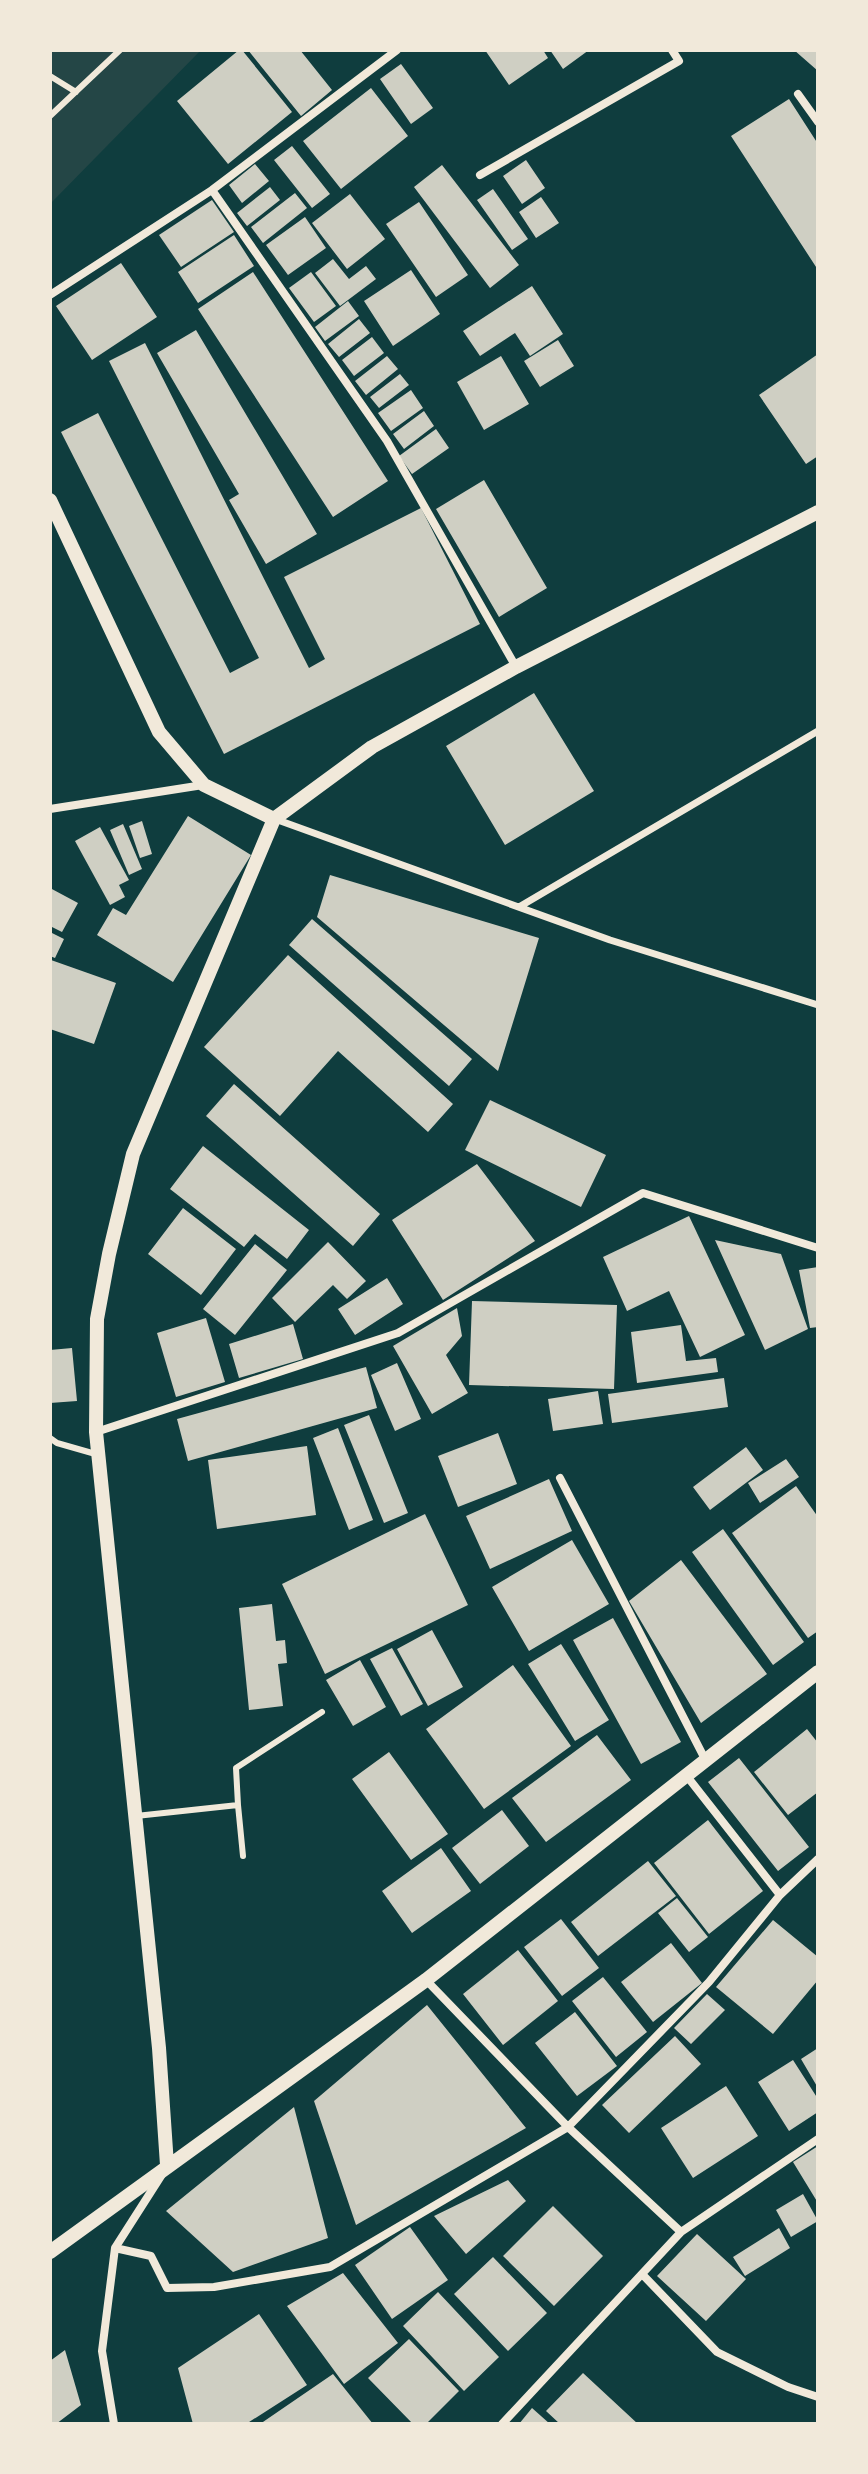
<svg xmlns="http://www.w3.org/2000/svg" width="868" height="2474" font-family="Ubuntu,sans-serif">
<rect width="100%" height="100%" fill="#0f3d3e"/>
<!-- green -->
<path fill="#244646" d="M 50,50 L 201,50 L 50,204 Z"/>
<!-- building -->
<path fill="#cfcfc3" d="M 239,50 L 242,50 L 292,112 L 228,164 L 177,101 Z
M 248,50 L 300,50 L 332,90 L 301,116 Z
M 485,50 L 543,50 L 548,58 L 509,85 Z
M 550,50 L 589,50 L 563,69 Z
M 794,50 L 818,50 L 818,71 Z
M 401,64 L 433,108 L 411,124 L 380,79 Z
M 371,88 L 408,136 L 341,189 L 303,141 Z
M 789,99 L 818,144 L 818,270 L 731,136 Z
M 292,146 L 330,194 L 312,208 L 274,160 Z
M 526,160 L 545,188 L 522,204 L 503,176 Z
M 255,164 L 269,181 L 242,203 L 229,185 Z
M 442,165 L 519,265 L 490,288 L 414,187 Z
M 270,187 L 280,200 L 247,226 L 237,213 Z
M 493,189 L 528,239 L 512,250 L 477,200 Z
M 295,193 L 307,208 L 263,243 L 251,227 Z
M 350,194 L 385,239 L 347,269 L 312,223 Z
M 541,197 L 559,223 L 536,238 L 519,212 Z
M 212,200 L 234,232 L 181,267 L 159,235 Z
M 419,202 L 468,275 L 436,297 L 386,224 Z
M 305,217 L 326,248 L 288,275 L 266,245 Z
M 234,235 L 254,266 L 198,303 L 178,272 Z
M 333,259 L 349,279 L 366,266 L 376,279 L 340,306 L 315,273 Z
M 121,263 L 157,317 L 92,360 L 56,306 Z
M 411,270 L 440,314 L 393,346 L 364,301 Z
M 253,272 L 388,481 L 333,517 L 198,309 Z
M 311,272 L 336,306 L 314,322 L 289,288 Z
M 532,286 L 563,334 L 530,356 L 515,333 L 480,356 L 463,331 Z
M 348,301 L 359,316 L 325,341 L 315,327 Z
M 359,319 L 370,333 L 339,357 L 328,344 Z
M 196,330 L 317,534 L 266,564 L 229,500 L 239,494 L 157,353 Z
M 372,337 L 384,353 L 354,376 L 342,360 Z
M 558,340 L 574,366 L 540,387 L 524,361 Z
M 145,343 L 309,668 L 325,659 L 284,577 L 421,508 L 480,624 L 224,754 L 61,432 L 98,413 L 230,673 L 259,658 L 109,361 Z
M 818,354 L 818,456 L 806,464 L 759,395 Z
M 387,356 L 398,369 L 366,395 L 355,381 Z
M 501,356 L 529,404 L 484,430 L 457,382 Z
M 400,374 L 409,385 L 379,408 L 370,397 Z
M 411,390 L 423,408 L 391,431 L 378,413 Z
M 424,411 L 434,426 L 404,449 L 393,434 Z
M 436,429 L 449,448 L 412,474 L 399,456 Z
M 484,480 L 547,588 L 499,617 L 436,509 Z
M 534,693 L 594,791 L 505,845 L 446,746 Z
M 188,816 L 251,855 L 173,982 L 97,935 L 113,908 L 126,915 Z
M 142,821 L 152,854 L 140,858 L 129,826 Z
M 123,824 L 142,869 L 129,875 L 110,830 Z
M 100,827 L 129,880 L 119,885 L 125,897 L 110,905 L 75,841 Z
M 330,875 L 539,938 L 498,1071 L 317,917 Z
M 50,888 L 78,903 L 62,932 L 50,926 Z
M 312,919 L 472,1059 L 449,1086 L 289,945 Z
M 50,932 L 64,939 L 55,958 L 50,956 Z
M 288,955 L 453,1104 L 428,1132 L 338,1051 L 280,1116 L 204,1047 Z
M 51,960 L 116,983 L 94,1044 L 50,1029 Z
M 234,1084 L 380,1214 L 353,1246 L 206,1116 Z
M 490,1100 L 606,1155 L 581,1207 L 465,1150 Z
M 203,1146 L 309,1230 L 287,1259 L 255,1234 L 244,1247 L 170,1189 Z
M 477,1164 L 535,1241 L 443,1300 L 392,1220 Z
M 183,1208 L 236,1249 L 201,1295 L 148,1254 Z
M 689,1216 L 745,1335 L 700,1357 L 669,1291 L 627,1311 L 603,1257 Z
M 715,1240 L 781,1254 L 808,1329 L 765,1350 Z
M 328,1242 L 366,1281 L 347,1299 L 333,1285 L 295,1322 L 272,1298 Z
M 255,1244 L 287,1270 L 235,1335 L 203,1309 Z
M 818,1267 L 818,1327 L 810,1328 L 799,1270 Z
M 387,1278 L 403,1304 L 355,1335 L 338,1309 Z
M 472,1301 L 617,1305 L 614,1389 L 469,1385 Z
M 457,1308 L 462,1336 L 446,1355 L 468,1393 L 432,1414 L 393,1346 Z
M 206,1318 L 225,1382 L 176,1397 L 157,1333 Z
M 293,1324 L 303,1359 L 239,1378 L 229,1344 Z
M 681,1325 L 686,1361 L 716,1358 L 718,1372 L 637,1383 L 631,1332 Z
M 72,1348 L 77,1401 L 50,1403 L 50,1350 Z
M 397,1363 L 421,1419 L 395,1431 L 371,1375 Z
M 366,1367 L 377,1408 L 188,1461 L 177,1419 Z
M 724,1378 L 728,1407 L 612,1423 L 608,1394 Z
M 598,1391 L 603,1424 L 553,1431 L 548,1399 Z
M 369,1415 L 408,1513 L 384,1523 L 344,1425 Z
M 338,1428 L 373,1520 L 349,1530 L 313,1438 Z
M 498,1433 L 517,1484 L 458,1507 L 438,1456 Z
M 307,1446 L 316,1515 L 217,1529 L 208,1460 Z
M 746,1447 L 763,1470 L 710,1510 L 693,1487 Z
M 786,1459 L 799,1477 L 760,1503 L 748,1483 Z
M 549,1479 L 572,1531 L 490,1569 L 466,1516 Z
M 796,1486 L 818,1517 L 818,1631 L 808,1638 L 732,1533 Z
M 425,1514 L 468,1605 L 325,1674 L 282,1584 Z
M 723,1529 L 804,1642 L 773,1665 L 692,1552 Z
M 572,1540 L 609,1604 L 529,1651 L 492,1587 Z
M 681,1560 L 767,1674 L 701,1723 L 629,1601 Z
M 272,1604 L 276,1641 L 285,1640 L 287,1663 L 278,1664 L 283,1706 L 249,1710 L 239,1608 Z
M 613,1618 L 681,1742 L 641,1764 L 573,1640 Z
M 432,1630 L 463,1687 L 428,1706 L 397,1649 Z
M 561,1644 L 609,1720 L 575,1741 L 528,1664 Z
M 392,1648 L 423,1704 L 401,1716 L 370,1659 Z
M 360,1660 L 386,1707 L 353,1726 L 326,1680 Z
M 513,1665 L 571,1746 L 484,1809 L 426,1729 Z
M 807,1729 L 818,1743 L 818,1792 L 788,1815 L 754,1772 Z
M 597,1735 L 631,1780 L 546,1842 L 512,1798 Z
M 389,1752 L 448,1834 L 411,1860 L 352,1779 Z
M 739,1758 L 809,1847 L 778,1871 L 708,1782 Z
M 502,1810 L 529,1846 L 480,1884 L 452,1848 Z
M 708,1820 L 763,1891 L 709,1934 L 654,1863 Z
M 441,1848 L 471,1891 L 412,1933 L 382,1891 Z
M 648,1861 L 676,1896 L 598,1956 L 571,1922 Z
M 677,1898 L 708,1937 L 689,1952 L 658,1913 Z
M 561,1919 L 599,1968 L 562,1996 L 524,1947 Z
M 773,1920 L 818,1957 L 818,1980 L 773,2034 L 716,1987 Z
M 671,1943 L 702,1983 L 653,2022 L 621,1982 Z
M 518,1950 L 558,2001 L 503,2045 L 463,1994 Z
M 603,1977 L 647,2032 L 616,2057 L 572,2001 Z
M 707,1994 L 725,2010 L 691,2044 L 674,2028 Z
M 427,2005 L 526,2128 L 356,2225 L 314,2101 Z
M 575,2012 L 617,2066 L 577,2096 L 535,2043 Z
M 675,2036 L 701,2064 L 629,2133 L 602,2105 Z
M 818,2048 L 818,2088 L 801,2059 Z
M 793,2060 L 818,2099 L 818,2112 L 789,2131 L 758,2082 Z
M 726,2086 L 758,2136 L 693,2178 L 661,2128 Z
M 294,2107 L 328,2238 L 233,2272 L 166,2211 Z
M 818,2146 L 818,2203 L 793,2162 Z
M 508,2180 L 526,2201 L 466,2254 L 434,2216 Z
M 803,2194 L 818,2221 L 791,2237 L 776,2210 Z
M 553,2206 L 603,2256 L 554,2306 L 503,2256 Z
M 410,2227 L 448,2280 L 392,2319 L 355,2265 Z
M 779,2228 L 790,2248 L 745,2276 L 733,2257 Z
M 697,2234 L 746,2279 L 706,2321 L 657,2276 Z
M 493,2257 L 547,2313 L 508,2351 L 454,2294 Z
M 343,2273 L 398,2343 L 344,2384 L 287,2306 Z
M 438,2292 L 499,2357 L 464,2391 L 403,2326 Z
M 259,2314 L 307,2385 L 246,2424 L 193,2424 L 178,2368 Z
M 409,2339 L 459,2391 L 426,2424 L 413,2424 L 368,2378 Z
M 65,2350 L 81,2405 L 56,2424 L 50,2424 L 50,2361 Z
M 583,2373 L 638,2424 L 560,2424 L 546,2411 Z
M 333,2374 L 373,2424 L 260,2424 Z
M 532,2408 L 550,2424 L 519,2424 Z"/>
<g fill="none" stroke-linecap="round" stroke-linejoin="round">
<!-- service -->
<path stroke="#f1e9da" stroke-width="6" d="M 50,76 L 76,92
M 50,116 L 120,50
M 50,1438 L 57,1443 L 99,1455
M 238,1805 L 243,1856
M 136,1816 L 238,1805 L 236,1768 L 322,1712"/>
<!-- pedestrian -->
<path stroke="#f1e9da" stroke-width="7" d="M 275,819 L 610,940 L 818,1005
M 519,907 L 818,731"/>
<!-- minor -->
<path stroke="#f1e9da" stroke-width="8" d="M 798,94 L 818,122
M 480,175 L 679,61 L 672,50
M 212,190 L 387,441 L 516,667
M 50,295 L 212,190 L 397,50
M 50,809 L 203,785
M 96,1432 L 398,1333 L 643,1193 L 818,1248
M 560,1478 L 706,1761
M 686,1775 L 780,1895
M 426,1980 L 568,2127 L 681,2232
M 115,2248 L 151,2256 L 167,2288 L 214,2287 L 330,2267 L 568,2127 L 709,1982 L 780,1895 L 818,1859
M 642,2274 L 717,2352 L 788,2387 L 818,2397
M 114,2424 L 102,2351 L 115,2248 L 161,2176
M 502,2424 L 681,2232 L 818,2139"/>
<!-- tertiary -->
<path stroke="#f1e9da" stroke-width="14" d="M 50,500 L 159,732 L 204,785 L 274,819
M 167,2165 L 159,2048 L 96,1432 L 97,1319 L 109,1254 L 133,1154 L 274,819 L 372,747 L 516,667 L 818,512
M 50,2252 L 426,1980 L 818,1672"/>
</g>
<!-- border -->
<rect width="868" height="2474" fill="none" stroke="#f1e9da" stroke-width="104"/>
</svg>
